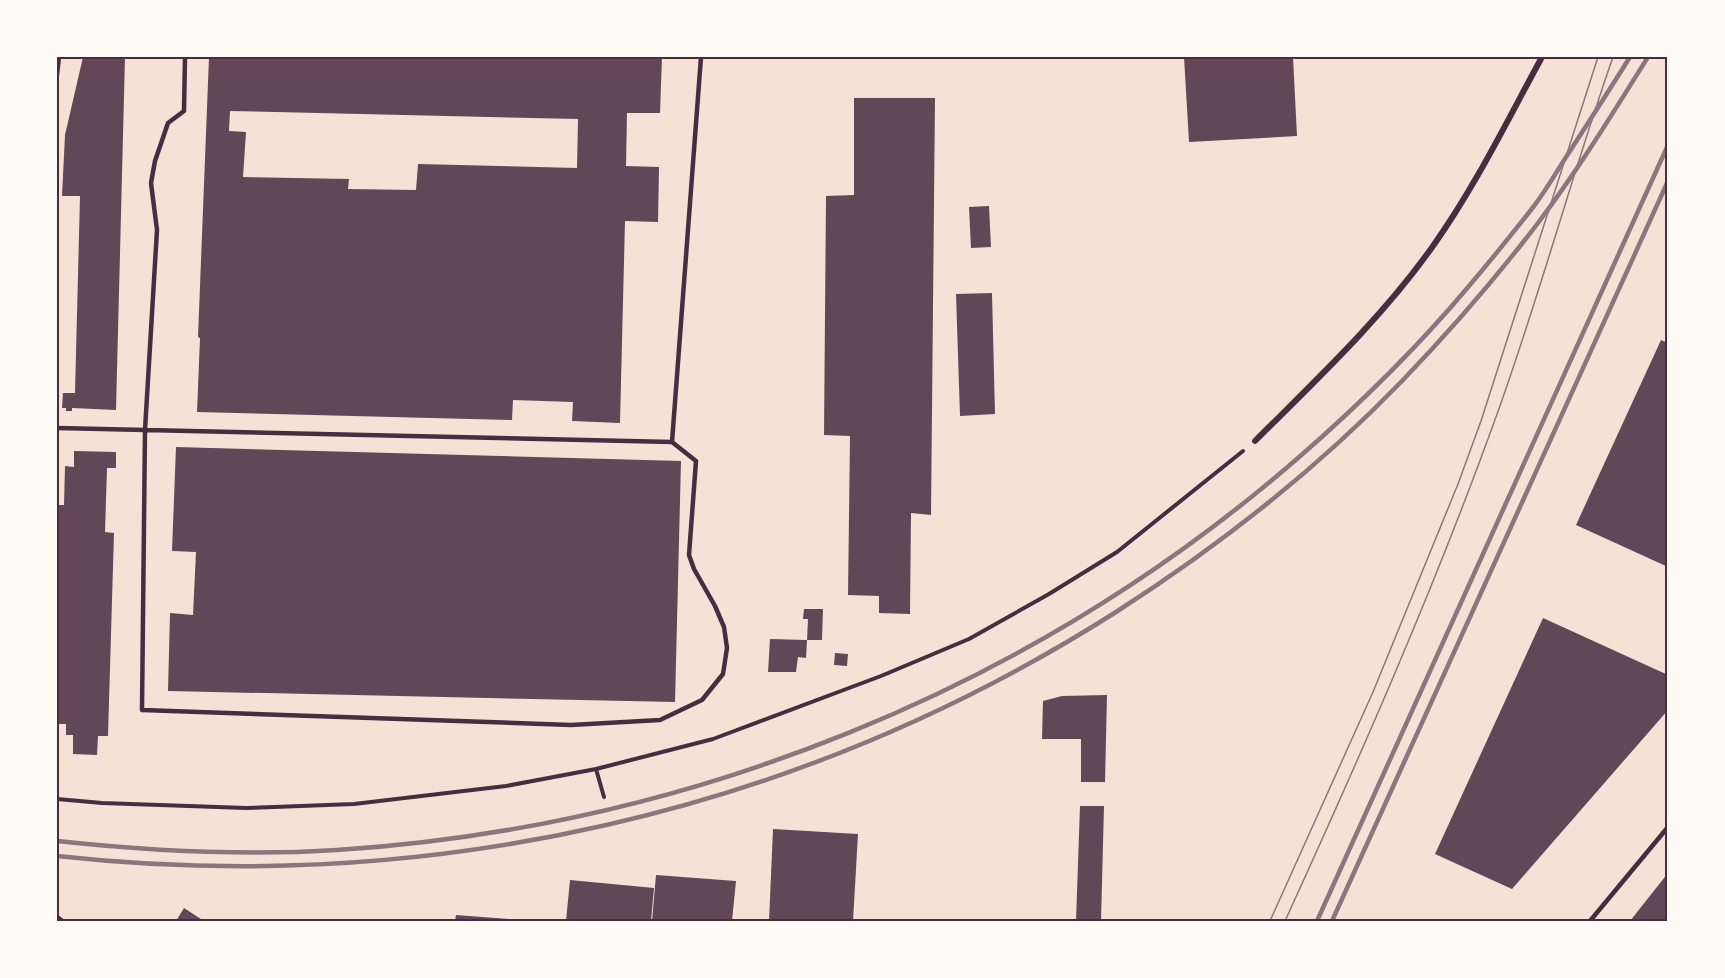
<svg xmlns="http://www.w3.org/2000/svg" width="1725" height="978" font-family="Figtree,sans-serif">
<rect width="100%" height="100%" fill="#f7e1d7"/>
<!-- building -->
<path fill="#644757" fill-rule="evenodd" d="M 83,57 L 125,57 L 116,410 L 72,408 L 72,411 L 66,411 L 66,408 L 62,408 L 63,393 L 75,393 L 80,196 L 62,196 L 65,135 Z
M 209,57 L 662,57 L 660,113 L 627,113 L 626,166 L 659,167 L 658,222 L 625,221 L 620,423 L 572,421 L 573,402 L 513,400 L 512,420 L 197,412 L 200,338 L 198,337 ZM 230,111 L 578,119 L 577,168 L 418,164 L 416,190 L 348,189 L 349,179 L 243,177 L 246,132 L 229,131 Z
M 1184,57 L 1293,57 L 1297,136 L 1189,142 Z
M 854,98 L 935,98 L 931,515 L 911,513 L 910,614 L 879,613 L 879,596 L 848,595 L 850,436 L 824,435 L 826,196 L 854,195 Z
M 989,206 L 991,247 L 971,248 L 969,207 Z
M 992,293 L 995,414 L 960,416 L 956,294 Z
M 1661,340 L 1668,343 L 1668,567 L 1576,525 Z
M 176,447 L 681,461 L 675,702 L 168,691 L 170,613 L 193,615 L 196,552 L 172,551 Z
M 74,451 L 116,452 L 116,468 L 107,468 L 105,532 L 114,533 L 108,736 L 98,736 L 97,755 L 73,754 L 73,735 L 66,735 L 66,724 L 57,724 L 57,505 L 64,505 L 65,466 L 74,467 Z
M 804,609 L 823,609 L 822,640 L 807,640 L 808,619 L 803,619 Z
M 1543,618 L 1668,675 L 1668,710 L 1512,889 L 1435,854 Z
M 770,639 L 807,640 L 806,658 L 798,657 L 796,672 L 768,672 Z
M 835,653 L 848,654 L 847,666 L 834,665 Z
M 1107,695 L 1105,782 L 1081,782 L 1081,739 L 1042,739 L 1043,701 L 1062,696 Z
M 1080,806 L 1104,806 L 1101,921 L 1076,921 Z
M 773,829 L 858,834 L 853,921 L 769,921 Z
M 1668,873 L 1668,921 L 1630,921 Z
M 656,875 L 736,881 L 732,921 L 652,921 Z
M 570,880 L 654,888 L 651,921 L 566,921 Z
M 184,908 L 204,921 L 176,921 Z
M 456,915 L 509,919 L 509,921 L 455,921 Z"/>
<g fill="none" stroke-linecap="round" stroke-linejoin="round">
<!-- path -->
<path stroke="#4a2c40" stroke-width="4" d="M 596,769 L 604,797
M 57,799 L 102,803 L 246,808 L 354,804 L 506,786 L 596,769 L 713,739 L 881,676 L 969,639 L 1049,594 L 1117,552 L 1243,451"/>
<!-- service -->
<path stroke="#4a2c40" stroke-width="4.5" d="M 185,57 L 184,111 L 168,123 L 155,161 L 151,183 L 157,230 L 145,430 L 142,710 L 571,725 L 660,720 L 702,700 L 723,674 L 727,648 L 724,627 L 715,606 L 694,569 L 689,555 L 696,461 L 672,442
M 57,75 L 59,57
M 57,428 L 672,442 L 701,57
M 1590,921 L 1668,827"/>
<!-- minor -->
<path stroke="#4a2c40" stroke-width="6" d="M 1255,441 C 1318,378 1382,318 1433,246 C 1475,187 1507,121 1542,57
M 57,918 L 61,921"/>
<!-- tram -->
<path stroke="#8f747c" stroke-width="1.5" d="M 1270,921 L 1373,692 L 1458,484 L 1481,421 L 1598,57
M 1285,921 C 1359,759 1431,596 1492,428 C 1537,306 1570,180 1613,57"/>
<!-- rail -->
<path stroke="#8f747c" stroke-width="4.5" d="M 57,841 C 150,851 244,856 337,850 C 690,827 1031,690 1298,458 C 1359,405 1417,348 1469,286 C 1491,260 1513,233 1534,206 C 1547,189 1558,169 1570,151 C 1590,120 1610,89 1630,57
M 57,856 C 429,897 800,813 1116,612 C 1219,546 1317,469 1402,381 C 1450,331 1496,278 1538,223 C 1578,170 1613,113 1648,57
M 1317,921 L 1668,145
M 1332,921 L 1668,181"/>
</g>
<!-- border -->
<rect width="1725" height="978" fill="none" stroke="#fffaf5" stroke-width="117"/>
<rect x="58" y="58" width="1608" height="862" fill="none" stroke="#4a2c40" stroke-width="2"/>
</svg>
